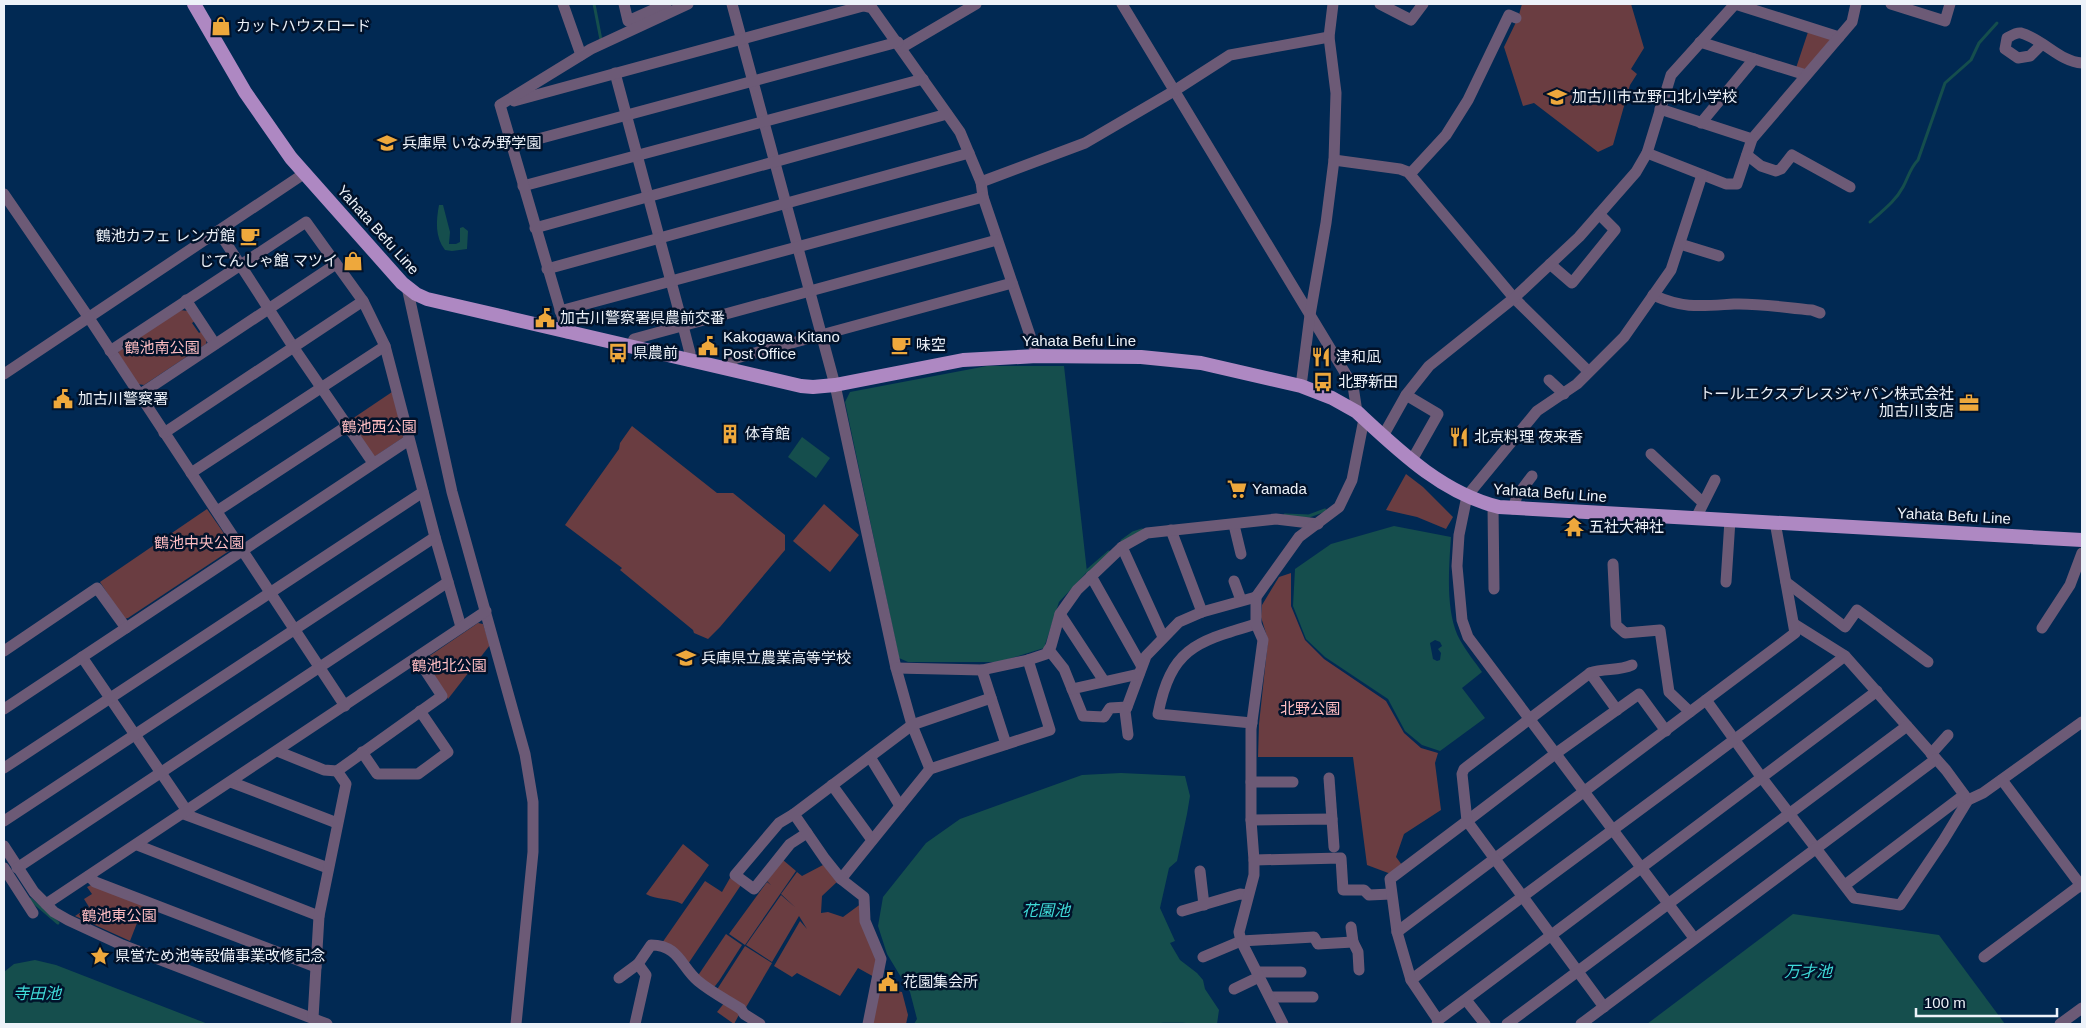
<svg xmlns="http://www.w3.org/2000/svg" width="2086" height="1028" font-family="Helvetica,'Noto Sans JP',sans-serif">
<rect width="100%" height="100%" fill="#012953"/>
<g fill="#6a3d41">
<polygon points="1522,4 1631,4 1644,48 1631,69 1637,74 1630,85 1613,145 1598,152 1534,103 1523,106 1504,47 1518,18"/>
<polygon points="1808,32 1831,39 1805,70 1796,68"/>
<polygon points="180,310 188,311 195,321 192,323 199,333 202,331 207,339 206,344 144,385 137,384 117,355 119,351"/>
<polygon points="392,392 404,437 374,457 349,421"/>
<polygon points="632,426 717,493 733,493 785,535 785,550 720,627 708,639 694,633 693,630 620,570 622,568 565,525 619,449 620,443"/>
<polygon points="1406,474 1423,487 1453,517 1446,529 1417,517 1386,510"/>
<polygon points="824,504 859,535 830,572 793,541"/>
<polygon points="207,509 232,545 232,549 128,618 124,619 100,582"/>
<polygon points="1291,573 1291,606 1305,640 1324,659 1386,701 1404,733 1421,748 1438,753 1435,763 1441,810 1404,834 1396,857 1402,865 1391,874 1367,865 1353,757 1258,757 1259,724 1268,640 1261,617 1262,605 1279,577"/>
<polygon points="478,623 483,624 490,645 448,699 425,663 425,659"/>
<path d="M683,844L709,865L682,904C671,898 656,900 646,894Z"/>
<polygon points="783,860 796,871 745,945 729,934 767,882 771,885 767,881"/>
<polygon points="823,865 839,880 822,896 821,913 828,912 843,917 862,903 877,956 876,978 858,968 840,996 797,973 792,977 774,966 800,921 807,929 799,916 772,962 746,945 781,895 796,908 781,894 797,872 802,876"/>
<polygon points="730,878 741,885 688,964 662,943 705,881 722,892"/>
<polygon points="91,885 144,905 130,941 75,916 89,907 84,899 92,894 87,887"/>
<polygon points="726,934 742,945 719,981 715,986 712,987 697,977"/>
<polygon points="745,946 772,963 745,1009 716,991"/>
<polygon points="879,988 902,992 908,1015 906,1024 871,1024"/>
<polygon points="725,1002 740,1013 734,1024 717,1012"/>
</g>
<g fill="#154e4d" fill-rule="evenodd">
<path d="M439,205H443L450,232L449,244H456L460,242V228L463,227L468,231L467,249L452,251L445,250C435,237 436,221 439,205Z"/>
<polygon points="987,366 1064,366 1087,572 1059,602 1044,648 999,662 908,662 899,658 845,402 850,392"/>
<polygon points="802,437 830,458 816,478 788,457"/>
<path d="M1394,526L1451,537C1449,567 1445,613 1460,640C1466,651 1475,662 1482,672L1462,688L1485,718L1440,751L1422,745L1405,731L1388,699L1325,657L1306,639L1293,606L1295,569L1331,544ZM1435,640L1440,642L1442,646L1438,649L1441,653L1440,660L1437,661L1433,659L1430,643Z"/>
<path d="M1121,773L1185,776L1190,796L1187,814L1177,861L1169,868L1160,908L1175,941L1170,943L1180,960L1197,973L1203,980L1205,989L1219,1010L1217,1024C1205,1024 1159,1021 1152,1024H914L917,1019L910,992L887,954L878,926L883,897L926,843L960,819L1082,775Z"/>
<polygon points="1793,914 1939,935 2005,1024 1647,1024"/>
<polygon points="35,960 56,965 208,1024 4,1024 4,972 14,964"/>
</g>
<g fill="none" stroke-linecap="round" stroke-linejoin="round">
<g stroke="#154e4d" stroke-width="3">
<polyline points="594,4 601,40"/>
<path d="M1870,222C1882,211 1895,202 1903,187C1908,178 1910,168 1918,160L1945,83L1971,60L1979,43L1997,23"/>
<polyline points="1285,515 1309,516 1325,510"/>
<polyline points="1122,541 1133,533 1142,530"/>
<polyline points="1087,571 1109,552"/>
<polyline points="30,899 58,923"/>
</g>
<g stroke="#6c5a76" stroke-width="11">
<polyline points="563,4 581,55"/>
<polyline points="624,4 628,21 666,4"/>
<polyline points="732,4 835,385 896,668 912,725 930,769"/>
<polyline points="856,4 872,8 960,132 981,182 983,197 1037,356"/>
<polyline points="1122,4 1353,386 1357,412"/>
<polyline points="1380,4 1411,20 1423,4"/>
<polyline points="1735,4 1839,37"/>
<polyline points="1891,4 1945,21 1950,4"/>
<polyline points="1700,42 1806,75"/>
<path d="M2042,44L2030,56L2018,58L2005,49L2007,38C2011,36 2016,32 2021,33C2043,39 2060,62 2082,63"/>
<polyline points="901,48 976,4"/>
<polyline points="615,73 683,326 690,353 689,361"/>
<polyline points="514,101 863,6"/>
<polyline points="1660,109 1752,139 1852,22 1856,4"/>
<polyline points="1701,123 1754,59"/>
<polyline points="512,146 898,42"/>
<polyline points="1647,153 1726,184 1737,184 1752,139"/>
<polyline points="1747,155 1761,166 1776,171 1781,169 1792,155 1850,187"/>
<polyline points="1334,160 1400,169 1408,172 1514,298 1588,371"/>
<polyline points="1410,174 1446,135 1468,100 1509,15 1516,18"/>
<polyline points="981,182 1085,143 1174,91 1230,55 1329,37"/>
<polyline points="523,186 923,79"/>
<polyline points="4,194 89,318 345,706"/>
<polyline points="535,228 947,114"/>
<polyline points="219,232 294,348 373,463"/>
<polyline points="1680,244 1719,256"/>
<polyline points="1550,264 1572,283 1615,230 1599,214"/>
<polyline points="547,269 969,153"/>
<polyline points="407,287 452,492 525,754 533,802 533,852 516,1024"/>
<path d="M1653,295C1684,309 1701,306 1734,304C1759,303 1787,308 1812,310L1820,313"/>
<polyline points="186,300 215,344"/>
<polyline points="560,311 983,197"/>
<polyline points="567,333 500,105 591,49 688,4"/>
<polyline points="631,347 634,339 997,240"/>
<polyline points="110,351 306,222 363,301 385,346 435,537 461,627"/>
<polyline points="730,370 733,359 1012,283"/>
<polyline points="4,374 305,173"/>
<polyline points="1549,380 1564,394"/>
<polyline points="1301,386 1310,315 1326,223 1334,160 1336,93 1329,37 1333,4"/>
<polyline points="139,395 336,264"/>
<polyline points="1406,395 1438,414 1412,460"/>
<polyline points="164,433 363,301"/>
<polyline points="1383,436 1406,395 1429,366 1514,298 1579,237 1636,172 1647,153 1671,75 1735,4"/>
<polyline points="1651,454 1699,499 1704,500"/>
<polyline points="191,473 385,346"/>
<polyline points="1493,506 1494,589"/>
<polyline points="1513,509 1517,496 1532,476"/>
<polyline points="217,511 347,426"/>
<polyline points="1696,518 1715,480"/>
<polyline points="1234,525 1241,554"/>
<polyline points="1171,530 1202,612"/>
<polyline points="1122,547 1163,637"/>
<polyline points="1613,564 1616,625 1625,633 1660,630 1669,692 1690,712"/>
<polyline points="1091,576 1141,665"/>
<polyline points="1234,581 1241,600"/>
<polyline points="1726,582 1730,520"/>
<polyline points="1786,582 1845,627 1857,610 1928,662"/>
<polyline points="1060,614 1104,681"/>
<polyline points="1794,624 1845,656 1946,770 1968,800"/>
<polyline points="2042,628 2070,585 2082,553"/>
<polyline points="1049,650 1064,669 1083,716 1104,717 1110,708 1127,707 1146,656 1179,622 1202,612 1256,597"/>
<polyline points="4,651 97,588 126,628"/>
<polyline points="82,657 187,811"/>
<polyline points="896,668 982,670 1028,660 1046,654 1051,646 1060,614 1077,590 1122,547 1147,533 1276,519 1318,524"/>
<polyline points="982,670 1006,744"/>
<polyline points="1590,673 1617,710"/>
<polyline points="1072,689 1139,674"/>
<polyline points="1706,700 1762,778 1854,898 1900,905 1943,841 1968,800 1983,793 2082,722"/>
<polyline points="1127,707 1125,711 1128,735"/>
<polyline points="4,709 409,440"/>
<path d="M1252,723L1158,714C1171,648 1196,642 1256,624"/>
<polyline points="277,751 324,770 337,771 442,696 417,658"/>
<polyline points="362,752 377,774 418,774 448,752 420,711"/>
<polyline points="1931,754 1948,735"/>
<polyline points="870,757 900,806"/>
<polyline points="4,768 423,492"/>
<polyline points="1329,778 1332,819"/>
<polyline points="2002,780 2082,887"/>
<polyline points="231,782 337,823"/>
<polyline points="1251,782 1293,782"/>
<polyline points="832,785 872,840"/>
<polyline points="184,814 328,868"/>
<polyline points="794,814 779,823 735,875 754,889 790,844 807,833"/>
<polyline points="1251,820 1332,819 1334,847"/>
<polyline points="4,821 435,537"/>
<polyline points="137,845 319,916"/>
<polyline points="4,846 34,892 54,912 68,920 122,945 327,1024"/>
<polyline points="1254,860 1341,858 1343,890 1364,890 1369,895 1391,894"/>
<polyline points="4,868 33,913"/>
<polyline points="17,868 448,582"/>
<polyline points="1200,871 1204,905"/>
<polyline points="89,876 95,882 316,967"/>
<polyline points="841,879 930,769 1050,730 1028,660"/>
<polyline points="1845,885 1964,795"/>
<polyline points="46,904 486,611"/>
<polyline points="1182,911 1240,894 1248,895"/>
<polyline points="1351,927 1353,942"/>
<polyline points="1397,932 1795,633 1775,522"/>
<polyline points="1694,938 1468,637 1462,620 1457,566 1459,535 1467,496 1537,411 1577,384 1624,337 1671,270 1702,175"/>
<polyline points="1203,957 1241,941 1314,937 1318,944 1353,942 1358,952 1359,970"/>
<polyline points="1984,957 2082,884"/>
<polyline points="1257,972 1301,972"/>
<path d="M619,978L638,964L651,945C679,945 681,967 698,981C711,992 727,1000 741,1009L744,1014L760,1024"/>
<path d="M1411,980C1555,871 1702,766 1845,656"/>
<polyline points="1234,989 1259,977"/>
<polyline points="1270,997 1313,997"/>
<polyline points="1466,1000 1485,1024"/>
<polyline points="1604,1007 1467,821 1555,754 1639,694 1666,731"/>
<polyline points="313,1018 319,916 346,784 337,771"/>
<polyline points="1438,1020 1877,691"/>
<polyline points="635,1024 646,975 638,964"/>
<polyline points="868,1024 881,959 865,921 864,897 841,879 825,859 794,814 912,725 991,698"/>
<polyline points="1283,1024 1241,941 1239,932 1254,875 1254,860 1251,820 1251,729 1263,640 1256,624 1256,597 1299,537 1339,507 1352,480 1364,419"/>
<path d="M1437,1024L1438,1020L1411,980L1397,932L1390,879L1467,821L1462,774L1464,769L1590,673C1604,668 1619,671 1632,665"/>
<polyline points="1507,1024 1907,726"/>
<polyline points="1581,1024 1936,759"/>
<polyline points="2060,1024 2082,1008"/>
</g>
<path stroke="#ae88c2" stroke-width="14" d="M194,4L245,92L291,158L402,283L416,294L427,299L801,386L813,387L835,385L963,360L1037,356L1141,357L1201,363L1301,386L1332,398L1357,412C1399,451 1442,493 1499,507L2082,540"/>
</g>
<defs>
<symbol id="shop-bare" viewBox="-9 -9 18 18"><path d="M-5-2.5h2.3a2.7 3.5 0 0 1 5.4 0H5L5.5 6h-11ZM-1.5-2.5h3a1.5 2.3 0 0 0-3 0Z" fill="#eea83c" stroke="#01122a" stroke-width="2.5" paint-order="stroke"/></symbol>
<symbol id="school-bare" viewBox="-9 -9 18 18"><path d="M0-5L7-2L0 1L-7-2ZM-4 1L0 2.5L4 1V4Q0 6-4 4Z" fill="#eea83c" stroke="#01122a" stroke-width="2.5" paint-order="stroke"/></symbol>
<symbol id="cafe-bare" viewBox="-9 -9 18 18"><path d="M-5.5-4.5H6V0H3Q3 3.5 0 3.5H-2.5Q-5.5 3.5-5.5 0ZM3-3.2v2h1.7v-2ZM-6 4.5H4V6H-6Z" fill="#eea83c" stroke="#01122a" stroke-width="2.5" paint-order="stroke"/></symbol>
<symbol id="civic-bare" viewBox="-9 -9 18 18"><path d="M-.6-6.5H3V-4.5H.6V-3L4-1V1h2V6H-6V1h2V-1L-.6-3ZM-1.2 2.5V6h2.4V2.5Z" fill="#eea83c" stroke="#01122a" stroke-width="2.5" paint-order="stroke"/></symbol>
<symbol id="bus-bare" viewBox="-9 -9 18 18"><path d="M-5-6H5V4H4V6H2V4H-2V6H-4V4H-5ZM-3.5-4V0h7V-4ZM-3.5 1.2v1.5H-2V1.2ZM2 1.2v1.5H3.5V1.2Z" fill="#eea83c" stroke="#01122a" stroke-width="2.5" paint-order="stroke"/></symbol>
<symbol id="restaurant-bare" viewBox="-9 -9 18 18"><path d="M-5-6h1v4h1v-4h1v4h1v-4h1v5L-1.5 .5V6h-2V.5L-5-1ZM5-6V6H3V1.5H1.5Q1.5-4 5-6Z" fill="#eea83c" stroke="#01122a" stroke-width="2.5" paint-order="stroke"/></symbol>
<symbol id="office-bare" viewBox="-9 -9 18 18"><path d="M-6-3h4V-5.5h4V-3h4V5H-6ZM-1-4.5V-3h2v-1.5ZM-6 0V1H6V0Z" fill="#eea83c" stroke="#01122a" stroke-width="2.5" paint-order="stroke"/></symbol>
<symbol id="building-bare" viewBox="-9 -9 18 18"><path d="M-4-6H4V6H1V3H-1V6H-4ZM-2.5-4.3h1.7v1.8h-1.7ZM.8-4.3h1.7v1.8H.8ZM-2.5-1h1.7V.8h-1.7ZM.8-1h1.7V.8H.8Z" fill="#eea83c" stroke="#01122a" stroke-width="2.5" paint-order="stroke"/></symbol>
<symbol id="supermarket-bare" viewBox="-9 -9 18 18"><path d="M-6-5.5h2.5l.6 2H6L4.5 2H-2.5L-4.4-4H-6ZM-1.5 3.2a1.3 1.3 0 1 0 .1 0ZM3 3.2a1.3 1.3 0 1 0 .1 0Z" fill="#eea83c" stroke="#01122a" stroke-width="2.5" paint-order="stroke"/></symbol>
<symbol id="temple-bare" viewBox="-9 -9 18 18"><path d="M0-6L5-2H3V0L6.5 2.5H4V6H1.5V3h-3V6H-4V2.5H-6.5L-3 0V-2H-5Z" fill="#eea83c" stroke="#01122a" stroke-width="2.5" paint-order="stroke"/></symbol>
<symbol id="sight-bare" viewBox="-9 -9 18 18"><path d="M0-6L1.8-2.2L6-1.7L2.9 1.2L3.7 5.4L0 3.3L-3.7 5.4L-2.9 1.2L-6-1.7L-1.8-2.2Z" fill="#eea83c" stroke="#01122a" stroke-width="2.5" paint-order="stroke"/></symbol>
</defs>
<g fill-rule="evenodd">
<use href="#shop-bare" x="207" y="12" width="28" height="28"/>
<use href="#school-bare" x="1543" y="83" width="28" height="28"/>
<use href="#school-bare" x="373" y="129" width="28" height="28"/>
<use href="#cafe-bare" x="236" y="222" width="28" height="28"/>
<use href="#shop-bare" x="339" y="247" width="28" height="28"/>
<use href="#civic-bare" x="531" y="304" width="28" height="28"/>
<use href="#cafe-bare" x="887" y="331" width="28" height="28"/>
<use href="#civic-bare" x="694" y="332" width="28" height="28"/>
<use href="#bus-bare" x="604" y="339" width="28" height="28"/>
<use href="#restaurant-bare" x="1307" y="343" width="28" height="28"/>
<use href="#bus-bare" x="1309" y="368" width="28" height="28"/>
<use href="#civic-bare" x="49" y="385" width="28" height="28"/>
<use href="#office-bare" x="1955" y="389" width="28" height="28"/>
<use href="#building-bare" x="716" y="420" width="28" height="28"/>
<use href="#restaurant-bare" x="1445" y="423" width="28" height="28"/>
<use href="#supermarket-bare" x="1223" y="475" width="28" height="28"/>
<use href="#temple-bare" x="1560" y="513" width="28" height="28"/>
<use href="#school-bare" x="672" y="644" width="28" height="28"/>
<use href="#sight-bare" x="86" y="942" width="28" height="28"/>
<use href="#civic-bare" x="874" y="968" width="28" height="28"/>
</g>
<g text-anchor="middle" stroke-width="5" stroke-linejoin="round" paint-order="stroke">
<g font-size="15" fill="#edf2f9" stroke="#01122a" text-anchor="start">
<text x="236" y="31">カットハウスロード</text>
<text x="1572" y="102">加古川市立野口北小学校</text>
<text x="402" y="148">兵庫県 いなみ野学園</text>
<text x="235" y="241" text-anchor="end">鶴池カフェ レンガ館</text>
<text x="338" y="266" text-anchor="end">じてんしゃ館 マツイ</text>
<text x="560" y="323">加古川警察署県農前交番</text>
<text x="723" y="342">Kakogawa Kitano<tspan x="723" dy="17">Post Office</tspan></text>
<text x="916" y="350">味空</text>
<text x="633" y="358">県農前</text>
<text x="1336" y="362">津和凪</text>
<text x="1338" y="387">北野新田</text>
<text x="1954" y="399" text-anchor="end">トールエクスプレスジャパン株式会社<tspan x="1954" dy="17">加古川支店</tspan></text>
<text x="78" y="404">加古川警察署</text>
<text x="745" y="439">体育館</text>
<text x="1474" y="442">北京料理 夜来香</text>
<text x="1252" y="494">Yamada</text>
<text x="1589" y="532">五社大神社</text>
<text x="701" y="663">兵庫県立農業高等学校</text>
<text x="115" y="961">県営ため池等設備事業改修記念</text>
<text x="903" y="987">花園集会所</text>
</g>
<g font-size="15" fill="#edf2f9" stroke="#01122a">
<text transform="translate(378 230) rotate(48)" y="5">Yahata Befu Line</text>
<text x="1079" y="346">Yahata Befu Line</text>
<text transform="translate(1550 493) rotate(4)" y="5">Yahata Befu Line</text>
<text transform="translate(1954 516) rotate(3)" y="5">Yahata Befu Line</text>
</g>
<g font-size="15" fill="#febdc2" stroke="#01122a">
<text x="162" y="353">鶴池南公園</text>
<text x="379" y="432">鶴池西公園</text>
<text x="199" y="548">鶴池中央公園</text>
<text x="449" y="671">鶴池北公園</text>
<text x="1310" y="714">北野公園</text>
<text x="119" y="921">鶴池東公園</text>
</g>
<g font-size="16" font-style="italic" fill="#3fdbd9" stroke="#01122a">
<text x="1046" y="916">花園池</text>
<text x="1808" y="977">万才池</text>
<text x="37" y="999">寺田池</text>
</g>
</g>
<rect width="2086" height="1028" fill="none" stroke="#edf2f9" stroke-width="10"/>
<path d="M1916 1008v8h141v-8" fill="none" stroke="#edf2f9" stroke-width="2.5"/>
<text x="1924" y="1008" font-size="15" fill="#edf2f9" stroke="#01122a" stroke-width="4" paint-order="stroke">100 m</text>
</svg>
